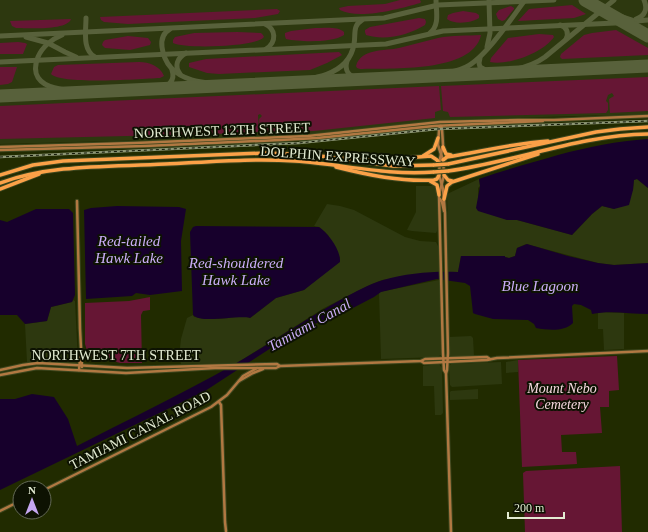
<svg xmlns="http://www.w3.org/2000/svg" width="648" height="532" font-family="Georgia,serif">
<rect width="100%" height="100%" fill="#212b00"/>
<g fill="#2d380f">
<polygon points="0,0 648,0 648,114 440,120 317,133 153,140 0,144"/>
<polygon points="479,179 480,186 478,188 478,201 477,205 507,220 517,220 572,235 592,214 602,206 614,209 633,190 634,180 637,179 648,188 648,263 614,265 598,263 526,244 517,248 515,256 509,258 505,257 505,256 461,256 458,272 448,272 447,241 448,230 447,194"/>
<polygon points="416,186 436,186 437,190 437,231 436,233 412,231 407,230 416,212"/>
<polygon points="327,204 340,206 354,210 405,237 420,241 436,242 438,246 439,272 382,280 370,285 324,308 237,363 181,364 179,357 181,339 187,318 193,315 194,317 219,319 243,316 250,318 276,298 304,290 340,258 328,235 319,227 314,226"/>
<polygon points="439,280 441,355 437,357 381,359 379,292"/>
<polygon points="73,300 75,301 78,362 75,363 51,361 27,362 25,324 47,321 51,307 72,302"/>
<polygon points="598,312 624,313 624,349 604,350 603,329 598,329"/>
<polygon points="471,336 473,338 474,356 453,357 450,356 449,337"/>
<polygon points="518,360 518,372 506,373 506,362"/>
<polygon points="501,362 502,384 452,387 450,385 449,366 451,364"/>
<polygon points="439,364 442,368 443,413 441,415 435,415 434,386 423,386 423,366"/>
<polygon points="478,389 478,399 450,400 450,392 451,391"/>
</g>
<g fill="#661634">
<path d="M400,0H420L421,2L420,3C400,9 358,20 340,10L339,8L348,6L385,4Z"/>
<polygon points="572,5 586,14 574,18 518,21 529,9"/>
<polygon points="511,6 514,8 514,9 505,20 502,21 498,19 496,14 499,10"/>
<polygon points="277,9 280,11 278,14 255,18 128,24 104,22 101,20 100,17"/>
<path d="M463,11L476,13L479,15V18C471,23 455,25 447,19L448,15L453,13Z"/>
<path d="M419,18L425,19L426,22L425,25C409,35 385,41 366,35L365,32V30L370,27Z"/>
<path d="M71,19C67,31 27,28 16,28L12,26L10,21Z"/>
<path d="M315,28C324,28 338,26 344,32V35C332,43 300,42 286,39L285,36V33L291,31Z"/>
<polygon points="616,30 648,48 648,55 562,59 560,57 561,54 584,35 592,33"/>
<path d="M237,32L261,33L263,35L264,37C257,47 184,49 173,43V40L175,37L194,33Z"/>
<path d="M539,34L553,35L554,37C544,52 509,66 490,62L491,58L508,38Z"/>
<path d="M481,35C473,73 390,68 360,69L357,68L356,66C361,48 385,51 399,48C412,45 425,41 438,38C452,35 467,36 481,35Z"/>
<polygon points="128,36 148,38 151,42 150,45 130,50 105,48 102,45 103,42 105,40"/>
<polygon points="18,42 25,43 27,44 23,54 0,54 0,43"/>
<polygon points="339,52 342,55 327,63 310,70 219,74 207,73 189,67 189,63 206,59"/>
<path d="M139,62C149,62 160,66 164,76L160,78C141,79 62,85 51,74L54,67L58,65Z"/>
<polygon points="0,67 17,67 12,82 8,84 0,85"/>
<polygon points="648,77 648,111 610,113 609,99 614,96 612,93 608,95 606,101 608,103 608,110 606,113 450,117 448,112 443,111 441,86"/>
<polygon points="439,86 441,110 435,112 435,118 314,131 260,133 259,119 262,116 260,114 258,115 259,132 255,132 255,133 0,139 0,106"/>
<polygon points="150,297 150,310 143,311 141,315 142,363 120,363 107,359 94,358 88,354 85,344 85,303 129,301"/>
<polygon points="617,356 619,390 609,391 609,407 600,407 602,433 561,435 562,452 576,452 577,464 522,467 518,360"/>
<polygon points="620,466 622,532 525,532 523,473 526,471"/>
</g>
<g fill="#17002c">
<path d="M648,139V188L637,179L634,180L633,190L629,205L614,209L602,206L592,214L572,235L517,220H507L478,211L476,208L480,186L479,179C504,170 531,163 558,155C588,147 617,141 648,139Z"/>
<polygon points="117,206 179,207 186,209 181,241 182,291 150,295 136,293 132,296 86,299 84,210 91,208"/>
<polygon points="36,209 69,209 73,213 75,295 72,302 51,307 47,321 25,324 17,315 0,315 0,220 7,222"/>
<path d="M196,226L319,227C328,233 341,250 340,262L304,290L276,298L250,318C237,315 201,324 193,315L190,232L193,227Z"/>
<path d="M527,244L568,256L598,263L614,265L648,263V314C629,314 611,310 592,314L591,310L581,305L574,304L572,306L573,323C564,332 548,330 536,328L534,324L528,320L493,319L475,314L473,313L470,286L465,283L437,279L381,292L374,297L351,309L312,325L271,348L205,391L0,490V399H15L32,394L54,397L68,419L77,446C129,419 182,394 233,365C270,344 305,319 342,299C355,292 369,284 383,280C407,273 434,271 458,272L461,256H505V257L509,258L515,256L517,248Z"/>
</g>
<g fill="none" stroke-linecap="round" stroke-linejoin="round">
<g stroke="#58613b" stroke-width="5">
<polyline points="602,10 632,20"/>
<path d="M86,18C86,31 82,50 95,57"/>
<path d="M636,19C645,16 648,9 644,0"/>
<path d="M265,24C276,29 277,42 266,49"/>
<path d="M560,25C567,27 569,33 566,39"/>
<path d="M170,29C163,33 161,39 162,47C167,88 218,84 248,84"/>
<path d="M430,33C440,25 436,11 436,0"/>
<path d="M62,35C52,39 42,47 38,57C22,97 87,91 109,91"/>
<polyline points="0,36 384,18 438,5 554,0"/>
<polyline points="26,37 48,43 65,52 76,57"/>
<polyline points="487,47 490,33 489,1"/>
<polyline points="480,58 479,63 480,67 489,72"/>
<path d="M347,61C344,71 349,77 360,79"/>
<polyline points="0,62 386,44 443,31 615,23 648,20"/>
<path d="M180,74C174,66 177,58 186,53"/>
<path d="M467,74C493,72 523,73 545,57L614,0"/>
<path d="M405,77C425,75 447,76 466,67C485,58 512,18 525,0"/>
<path d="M271,83C299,80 348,81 354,44C356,35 352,26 362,20"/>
<path d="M157,89C167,87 176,82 172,70"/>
</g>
<g stroke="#58613b" stroke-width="13">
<polyline points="585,0 648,36"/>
<polyline points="0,96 648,66"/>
</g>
<defs>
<g id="secondary">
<polyline points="440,126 439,131 438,145 443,160 444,175 439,195 443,353 444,370 446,373"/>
<polyline points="441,126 442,129 443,145 440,159 439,175 443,189 445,213 448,353 447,370 446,373 451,532"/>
<polyline points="0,147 135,143 308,136 440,122 518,120 554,120 648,116"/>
<polyline points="0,150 145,146 280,140 317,138 434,126 543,121"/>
<polyline points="440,199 442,202 444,211"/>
<polyline points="77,201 80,329 82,367"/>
<polyline points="421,361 424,363 487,360 497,358 648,351"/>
<polyline points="0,370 23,365 38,363 127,368 277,364 280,366 421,361 425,359 487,357 490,359"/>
<polyline points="79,370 81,349"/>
<polyline points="0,375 37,368 126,373 215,368 276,368 280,366"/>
<polyline points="239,381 253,373 263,369"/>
<polyline points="219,402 221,405 225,522 226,531"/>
<polyline points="44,490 211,407 227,395 243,376 257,368"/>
<polyline points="0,511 20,501"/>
</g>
<g id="highway">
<polyline points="443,147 446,154 451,155"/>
<polyline points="423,156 434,149 438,138"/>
<polyline points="344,158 349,157 393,159 431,156 437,160 440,165"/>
<path d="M443,160L447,157C480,152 514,143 548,141"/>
<polyline points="448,164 596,132 620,129 648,127"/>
<path d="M336,167C368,175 401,182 434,180L437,179L439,175"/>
<path d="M448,171C515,162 580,135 648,134"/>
<polyline points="0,175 33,165 63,161 265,153 313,155 393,166 434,165"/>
<polyline points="444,175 448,180 452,181"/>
<polyline points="430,181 437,185 439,195"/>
<path d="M0,183C52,164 110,167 165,164C208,162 252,158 295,161C342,164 387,176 434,172"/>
<polyline points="0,189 39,174"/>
<polyline points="444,199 447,186 452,182 538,154"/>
</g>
</defs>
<use href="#secondary" stroke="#3c461d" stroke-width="4.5"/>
<use href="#highway" stroke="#3c461d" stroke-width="5.5"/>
<use href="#secondary" stroke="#b17842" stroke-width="2.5"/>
<use href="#highway" stroke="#fba148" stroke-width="3.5"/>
<defs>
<polyline id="rail" points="0,157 299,143 438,129 648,121"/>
</defs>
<use href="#rail" stroke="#8e9776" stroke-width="2.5"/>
<use href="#rail" stroke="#0d1202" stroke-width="1" stroke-dasharray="3" stroke-linecap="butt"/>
<defs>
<g id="highway-bridge">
<polyline points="434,165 448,164"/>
<polyline points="434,172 448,171"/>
</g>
</defs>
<use href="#highway-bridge" stroke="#3c461d" stroke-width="5.5" stroke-linecap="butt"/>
<use href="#highway-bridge" stroke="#fba148" stroke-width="3.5"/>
</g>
<g text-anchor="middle" stroke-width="4" stroke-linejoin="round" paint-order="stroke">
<g font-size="14" fill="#e3ebd2" stroke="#0d1202">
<text transform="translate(222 130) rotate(-2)" y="5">NORTHWEST 12TH STREET</text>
<text transform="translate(338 156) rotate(4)" y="5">DOLPHIN EXPRESSWAY</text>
<text x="116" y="360">NORTHWEST 7TH STREET</text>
<text transform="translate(140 430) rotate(-27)" y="5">TAMIAMI CANAL ROAD</text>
</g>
<g font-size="14" font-style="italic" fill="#f7d9e0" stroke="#0d1202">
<text x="562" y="393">Mount Nebo<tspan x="562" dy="16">Cemetery</tspan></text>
</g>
<g font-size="15" font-style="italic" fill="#cbaef8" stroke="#0d1202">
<text x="129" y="246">Red-tailed<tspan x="129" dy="17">Hawk Lake</tspan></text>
<text x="236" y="268">Red-shouldered<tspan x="236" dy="17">Hawk Lake</tspan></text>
<text x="540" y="291">Blue Lagoon</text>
<text transform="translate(309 325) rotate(-29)" y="5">Tamiami Canal</text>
</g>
</g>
<g transform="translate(32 500)"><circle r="19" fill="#0d1202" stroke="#636955"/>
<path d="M0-3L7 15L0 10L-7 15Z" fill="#c5a7f1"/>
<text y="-6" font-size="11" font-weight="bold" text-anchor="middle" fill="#e3ebd2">N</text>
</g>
<path d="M508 512v6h56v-6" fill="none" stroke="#e3ebd2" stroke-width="2"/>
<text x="514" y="512" font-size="12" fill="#e3ebd2" stroke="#0d1202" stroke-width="3" paint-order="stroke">200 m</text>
</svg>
